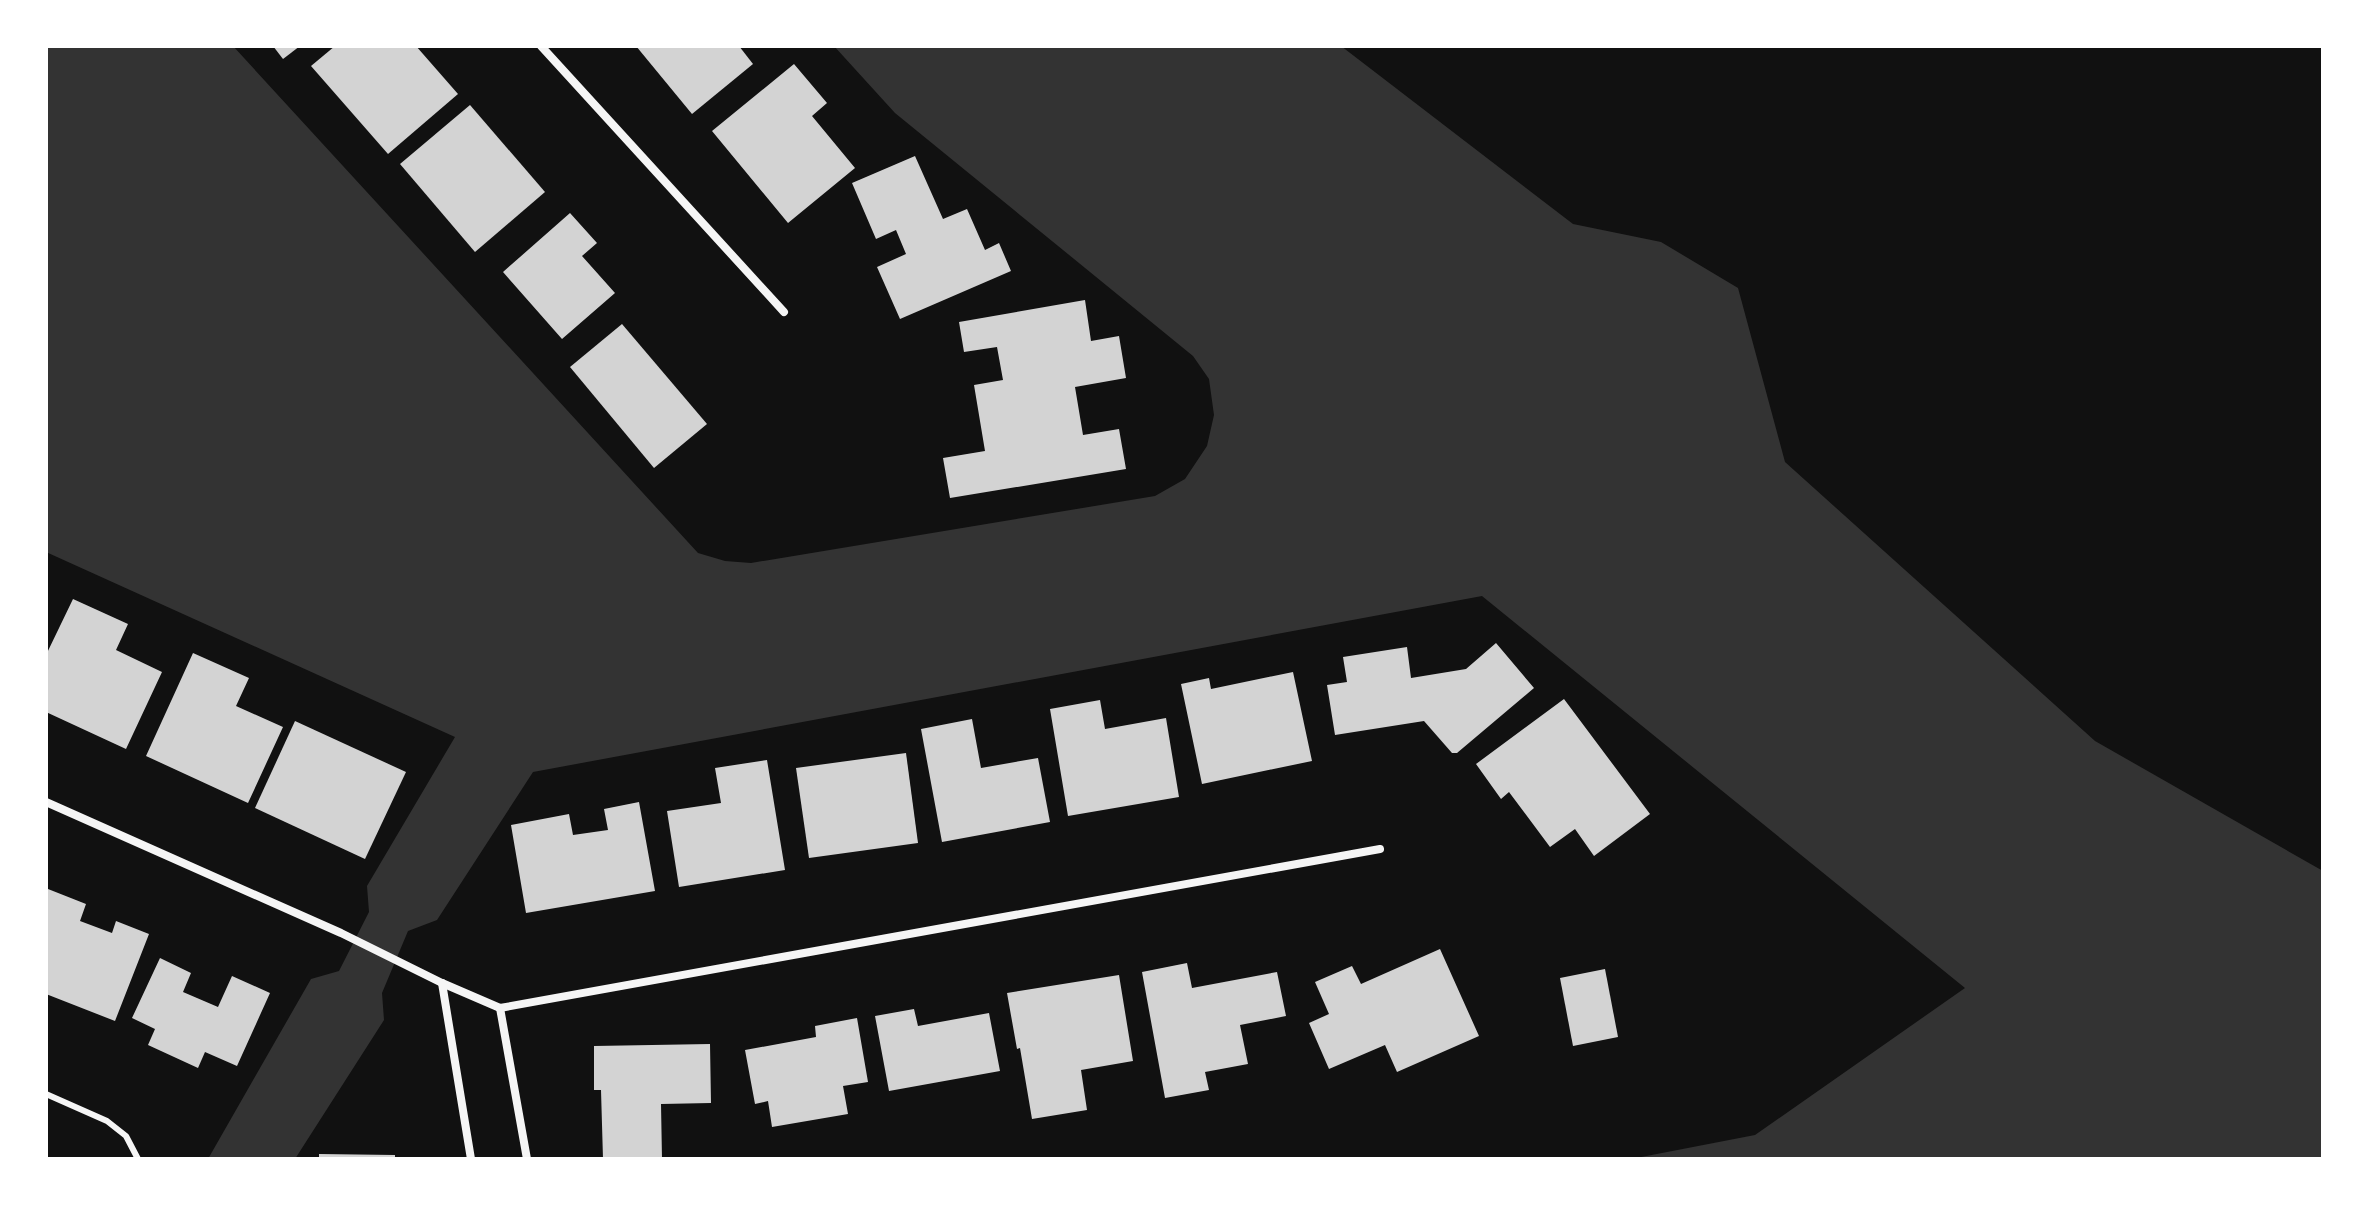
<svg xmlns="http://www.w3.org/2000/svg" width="2369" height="1205" font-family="'Work Sans',sans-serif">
<rect width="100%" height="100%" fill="#111"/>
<polygon fill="#333" points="46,46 233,46 698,553 725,561 751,563 1155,496 1185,479 1207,446 1214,415 1209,379 1193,356 895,113 834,46 1341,46 1573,224 1661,242 1738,288 1785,462 2095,741 2323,871 2323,1159 1631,1159 1755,1135 1965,988 1482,596 533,772 437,920 408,931 382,993 384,1020 295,1159 208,1159 311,979 339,971 369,912 367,886 455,737 46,552"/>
<g fill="#d3d3d3">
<polygon points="273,46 300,46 283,59"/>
<polygon points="335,46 416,46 458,94 388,154 311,66"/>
<polygon points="636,46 739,46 753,64 692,114"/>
<polygon points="794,64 827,103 812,116 855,168 788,223 712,131"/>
<polygon points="470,105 545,192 475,252 400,164"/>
<polygon points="915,156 943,219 967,209 985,250 999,243 1011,271 900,319 877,267 906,254 896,230 876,239 852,183"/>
<polygon points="570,213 597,243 582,256 615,293 562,339 503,272"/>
<polygon points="1085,300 1091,341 1119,336 1126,378 1075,387 1083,435 1119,429 1126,469 950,498 943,458 985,451 974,385 1003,380 997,347 964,352 959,322"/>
<polygon points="622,324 707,424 654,468 570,367"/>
<polygon points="73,599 128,624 116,650 162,672 126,749 46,712 46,655"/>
<polygon points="1496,643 1534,688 1457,753 1452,753 1424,721 1335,735 1327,685 1347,682 1343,657 1407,647 1411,678 1466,669"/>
<polygon points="193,653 249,678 236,706 283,727 248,803 146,756"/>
<polygon points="1293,672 1312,761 1202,784 1181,684 1209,678 1211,689"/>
<polygon points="1564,699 1650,814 1594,856 1575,829 1550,847 1509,792 1501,799 1476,764"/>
<polygon points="1100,700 1105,729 1166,718 1179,797 1068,816 1050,709"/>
<polygon points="972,719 981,768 1038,758 1050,822 942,842 921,729"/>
<polygon points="295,721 406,772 365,859 255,808"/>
<polygon points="906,753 918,843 809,858 796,768"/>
<polygon points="767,760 785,870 679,887 667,811 721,803 715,768"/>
<polygon points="639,802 655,891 526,913 511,825 569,814 573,835 608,830 604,809"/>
<polygon points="48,889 86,904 80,921 112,933 116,921 149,934 115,1021 46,994 46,895"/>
<polygon points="1440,949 1479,1036 1397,1072 1385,1045 1329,1069 1309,1023 1329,1014 1315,982 1352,966 1361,984"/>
<polygon points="160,958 191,973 183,992 218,1007 232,976 270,993 237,1066 205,1052 198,1068 148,1045 155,1029 132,1018"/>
<polygon points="1187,963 1192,988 1277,972 1286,1016 1240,1025 1248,1064 1205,1072 1209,1090 1165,1098 1142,972"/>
<polygon points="1605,969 1618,1037 1573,1046 1560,978"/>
<polygon points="1119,975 1133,1061 1081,1070 1087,1110 1032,1119 1020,1048 1017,1049 1007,993"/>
<polygon points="914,1009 918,1026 989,1013 1000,1071 889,1091 875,1016"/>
<polygon points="857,1018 868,1082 843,1086 848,1114 772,1127 768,1101 755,1104 745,1050 816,1037 815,1026"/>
<polygon points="710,1044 711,1103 661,1104 662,1159 603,1159 601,1090 594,1090 594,1046"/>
<polygon points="319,1154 395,1155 395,1159 319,1159"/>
</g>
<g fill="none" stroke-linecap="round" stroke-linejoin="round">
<polyline stroke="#f5f5f5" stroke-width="6" points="46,1094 107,1121 126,1136 138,1159"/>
<g stroke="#f5f5f5" stroke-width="8">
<polyline points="541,46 784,312"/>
<polyline points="46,802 341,933 442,983 500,1008"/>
<polyline points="442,983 471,1159"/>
<polyline points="500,1008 1380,849"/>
<polyline points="500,1008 527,1159"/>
</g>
</g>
<rect width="2369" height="1205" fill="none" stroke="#ffffff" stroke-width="96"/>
</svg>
